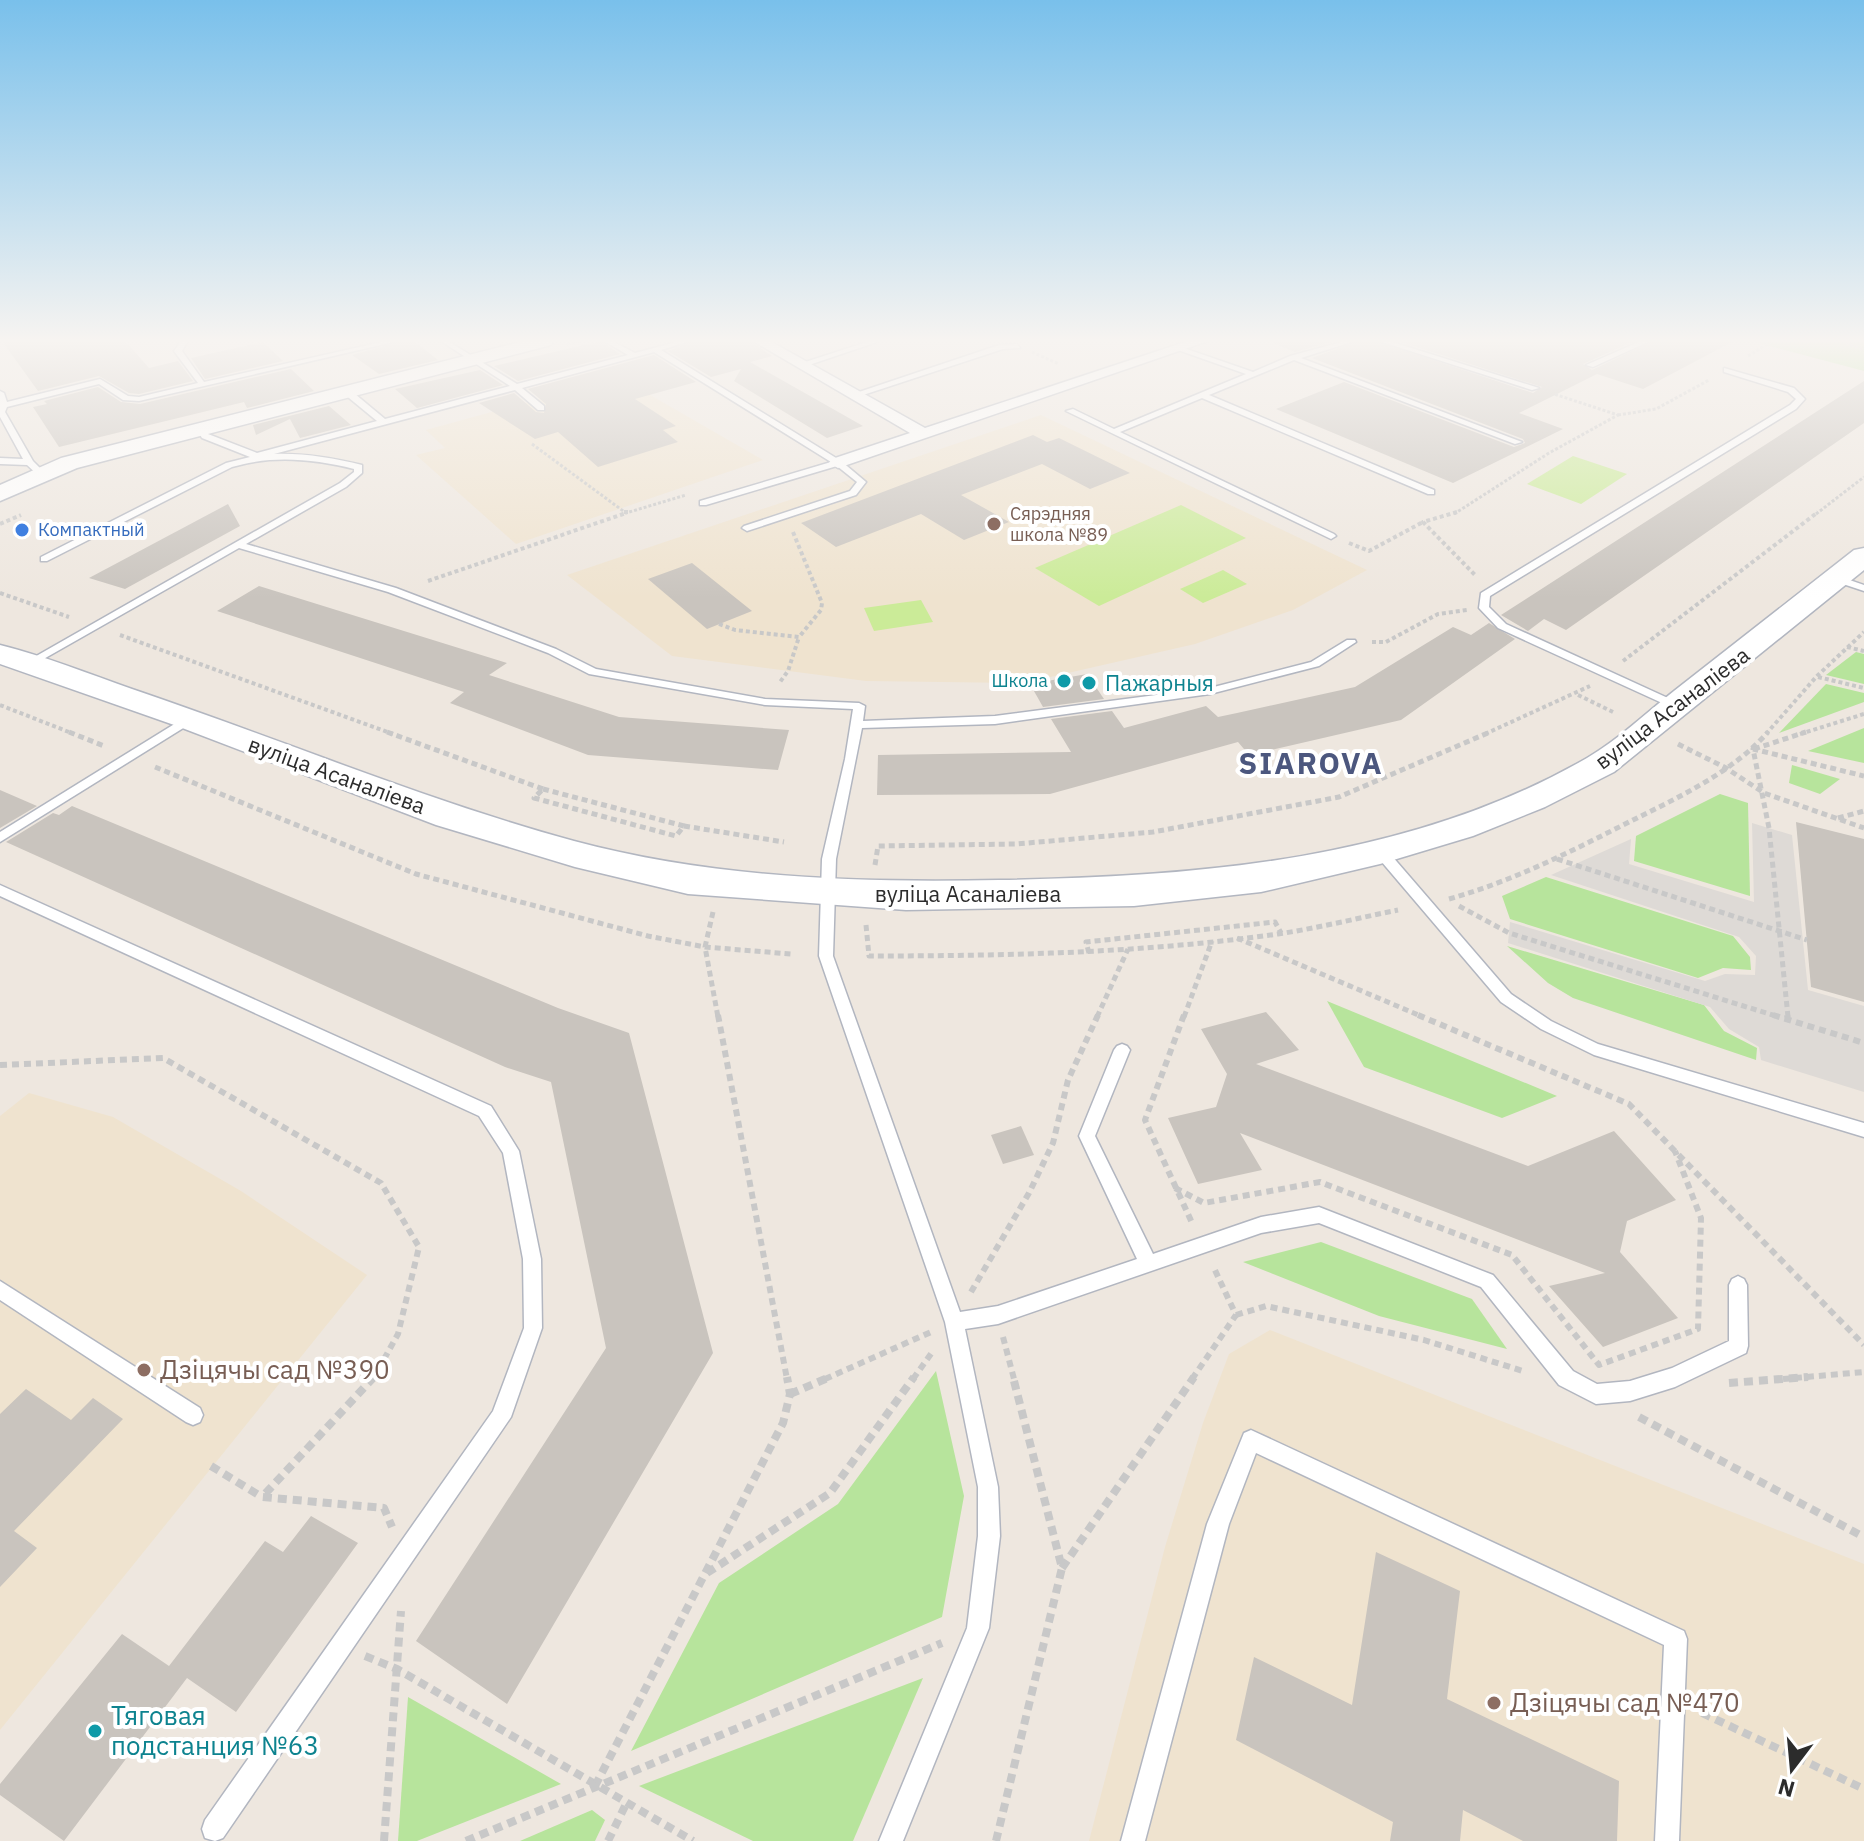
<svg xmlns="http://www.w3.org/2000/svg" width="1864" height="1841" font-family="'IBM Plex Sans',sans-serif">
<rect width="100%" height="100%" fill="#eee7df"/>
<g fill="#efe3cf">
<polygon points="619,377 763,460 516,544 416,455 445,448 426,430"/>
<polygon points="1041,415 1367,570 1293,610 1195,644 1024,683 866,681 672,656 567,575"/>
<polygon points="29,1093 113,1117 241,1191 367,1275 0,1730 0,1116"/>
<polygon points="1270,1330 1864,1564 1864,1841 1089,1841 1165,1547 1203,1423 1229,1354"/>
</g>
<g fill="#b7e49c">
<polygon points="1751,341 1864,341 1864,371"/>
<polygon points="1856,652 1864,654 1864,684 1826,675"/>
<polygon points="1826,684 1864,693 1864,702 1779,733"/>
<polygon points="1864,728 1864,763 1808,751"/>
<polygon points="1792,765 1840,779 1820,794 1789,783"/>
<polygon points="1720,794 1748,803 1750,896 1634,861 1636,836"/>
<polygon points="1546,877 1733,936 1750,957 1751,970 1723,968 1698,978 1510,919 1502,896"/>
<polygon points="1507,946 1704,1005 1724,1031 1757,1048 1756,1060 1573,998 1548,983"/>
<polygon points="1327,1001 1557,1096 1502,1118 1364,1067"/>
<polygon points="1321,1242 1472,1299 1507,1349 1379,1316 1243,1262"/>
<polygon points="936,1371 964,1496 942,1617 631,1751 719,1583 838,1504"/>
<polygon points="923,1678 853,1841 753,1841 639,1786"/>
<polygon points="408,1697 561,1784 417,1841 398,1841"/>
<polygon points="592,1810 605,1820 595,1841 520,1841"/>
</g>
<g fill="#cbeb98">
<polygon points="1573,456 1627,474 1581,504 1527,484"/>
<polygon points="1181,505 1246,538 1099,606 1035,568"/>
<polygon points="1223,570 1247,584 1203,603 1180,589"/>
<polygon points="921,600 933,622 874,631 864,608"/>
</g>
<polygon fill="#dedad6" points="1752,823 1792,835 1808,990 1864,1006 1864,1092 1761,1060 1759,1047 1729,1029 1710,1007 1508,943 1510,922 1705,981 1725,974 1755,975 1756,956 1739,937 1551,875 1631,839 1629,864 1754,902"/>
<g fill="#c9c4be">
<polygon points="2,341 125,341 149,368 178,361 193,381 139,394 129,393 99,376 38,391"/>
<polygon points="401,341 414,341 438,360 379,374 352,355"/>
<polygon points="601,341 620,354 518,381 494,366"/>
<polygon points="693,341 750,341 772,356 750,362 863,426 827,438 734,381 741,369 711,377 668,351"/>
<polygon points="1276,341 1335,341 1295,352 1275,344"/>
<polygon points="1358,341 1376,341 1533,393 1542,387 1398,341 1634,341 1583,364 1592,370 1653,341 1734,341 1643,389 1597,374 1519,413 1563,429 1453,483 1276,409 1344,382 1514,447 1525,443 1523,439 1312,358"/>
<polygon points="263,342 283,361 205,379 191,358"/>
<polygon points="654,355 696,382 635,399 676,426 663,430 678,442 598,467 558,432 535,439 479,403 514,393 536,412 544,413 546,404 528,389"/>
<polygon points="291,369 314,391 247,408 244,402 59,447 33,407 47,404 44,401 98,387 121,402 140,404"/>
<polygon points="480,370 503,385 417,408 395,389"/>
<polygon points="1864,381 1864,423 1566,630 1544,619 1528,631 1501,615"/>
<polygon points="329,406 351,425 300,438 290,419 256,435 253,425"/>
<polygon points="1033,435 1047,442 1059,438 1130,473 1090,489 1042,464 961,495 1009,522 964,540 921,514 836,547 801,523"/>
<polygon points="228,504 240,526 125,589 89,578"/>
<polygon points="692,563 752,611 707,629 648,579"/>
<polygon points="259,586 507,663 489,675 619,717 789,730 778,770 588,755 450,703 464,692 217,611"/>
<polygon points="1489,623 1515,639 1401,720 1249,755 1238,742 1050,794 877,795 878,755 1071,752 1051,719 1112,711 1124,728 1206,706 1218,717 1237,713 1355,687 1453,627 1471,635"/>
<polygon points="1087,674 1104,699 1043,707 1030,684"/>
<polygon points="0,790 37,806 0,828"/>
<polygon points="72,806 558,1008 629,1033 713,1353 507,1704 416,1641 606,1348 551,1082 505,1067 6,842 53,813 59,815"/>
<polygon points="1796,822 1864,839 1864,1002 1811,987"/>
<polygon points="1266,1012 1299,1050 1256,1064 1528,1166 1614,1131 1676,1200 1627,1221 1620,1252 1678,1318 1603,1347 1549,1286 1605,1273 1240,1133 1262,1170 1198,1184 1168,1118 1216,1107 1227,1074 1201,1029"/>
<polygon points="1021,1126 1034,1155 1003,1164 991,1135"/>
<polygon points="26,1389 71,1420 93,1398 123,1419 14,1531 37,1548 0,1587 0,1414"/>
<polygon points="311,1516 358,1543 236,1712 187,1678 64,1841 0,1795 0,1784 122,1634 169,1666 265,1541 283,1552"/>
<polygon points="1376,1552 1460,1591 1447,1699 1619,1781 1617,1841 1523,1841 1463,1810 1460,1841 1390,1841 1393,1822 1236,1740 1254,1657 1352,1705"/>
</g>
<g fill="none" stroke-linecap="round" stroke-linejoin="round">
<defs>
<g id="service">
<polygon points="181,341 188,341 182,351 204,382 386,341 398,341 139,401 123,400 99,384 7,407 5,412 33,461 47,475 40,477 27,465 0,464 0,458 23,459 0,417 0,391 4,393 7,402 100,379 128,396 139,397 198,383 174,351"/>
<path d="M441,341H448L517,384L628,355L604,341H612L635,353L680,341H690L661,350L841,461L866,482L856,495L747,531L742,528L744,526L850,491L857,482L837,466L706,505H700V501L831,462L654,352L522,388L544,406V410H538L515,390L274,454C304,453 333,458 362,465V473L346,487L246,544L396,588L556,649L596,669L765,699L859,703L865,706L863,721L995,716L1210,688L1311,662L1347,640H1355L1356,642L1319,666L1210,694L995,724L862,728L836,859L833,956L960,1312L998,1306L1137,1259L1079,1136L1114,1050L1117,1046L1122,1044L1127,1046L1130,1050L1095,1136L1153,1254L1261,1217L1319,1207L1493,1275L1573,1371L1597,1384L1630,1381L1672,1368L1729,1341V1285L1732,1279L1738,1276L1744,1279L1747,1285L1748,1346L1746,1353L1675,1387L1630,1401L1596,1404L1559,1385L1481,1287L1319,1223L1261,1233L998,1324L965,1329L998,1487L1000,1536L989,1628L903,1841H879L967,1628L978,1536V1487L945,1322L819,956L822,859L845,759L853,709L765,705L589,674L548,653L388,592L239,548L33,665H25L24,663L340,483L354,472V469C313,459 273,455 232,467L47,561H41V557L226,463L250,457L202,438L196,428L197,426H203L208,434L257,453L377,421L343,393V389H349L385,419L510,386Z"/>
<polygon points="870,341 880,341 803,367 796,365"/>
<polygon points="1345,341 1355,341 1301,358 1522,442 1515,444 1294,360 1209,395 1434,490 1434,494 1428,494 1202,398 1120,432 1334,534 1336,536 1331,539 1066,411 1073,409 1114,429 1246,374 1178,350 1178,346 1253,372 1290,356"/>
<polygon points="1379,341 1389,341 1539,388 1532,390"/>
<polygon points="1641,341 1650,341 1593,367 1586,365"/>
<polygon points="1017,344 1020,348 1003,349 857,397 850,395 999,345"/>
<polygon points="1724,368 1794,388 1805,399 1796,409 1490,596 1489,607 1506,624 1681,704 1681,708 1673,708 1498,628 1479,608 1481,593 1790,405 1796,399 1788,392 1724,372"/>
<polygon points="1838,576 1864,585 1864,591 1834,581 1834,577"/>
<polygon points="189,715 193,716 193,722 0,842 0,832"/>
<polygon points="1380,846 1385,848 1511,994 1551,1021 1598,1044 1864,1123 1864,1137 1594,1055 1541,1029 1501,1002 1375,854 1373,851 1375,848"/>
<polygon points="0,885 491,1106 519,1151 541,1259 542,1328 511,1417 223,1838 215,1841 205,1838 202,1829 205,1820 493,1411 524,1328 523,1259 503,1153 479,1116 0,896"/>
<polygon points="0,1281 200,1408 203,1415 200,1422 193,1425 186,1422 0,1300"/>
<polygon points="1251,1430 1684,1631 1687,1639 1679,1841 1655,1841 1664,1645 1256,1453 1229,1524 1145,1841 1121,1841 1207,1524 1244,1433"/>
</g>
<polygon id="minor" points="753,341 770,341 925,428 1188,341 1208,341 838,468 829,463 832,459 910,433"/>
<polygon id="tertiary" points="524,341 553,341 551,345 77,468 0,501 0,485 61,458"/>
<path id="secondary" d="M1864,548V570L1614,772L1545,807L1473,836L1380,864L1261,892L1134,906L906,910L688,894L575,867L436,825L177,726L0,664V645C45,656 89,674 132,689C280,739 424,800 574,841C712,878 857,883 999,880C1198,877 1410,860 1587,758C1618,740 1646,713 1674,691C1734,644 1794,597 1854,550Z"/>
</defs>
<use href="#service" stroke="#b2b6c0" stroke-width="3"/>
<use href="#minor" stroke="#b2b6c0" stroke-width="3"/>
<use href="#tertiary" stroke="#b2b6c0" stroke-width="3"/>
<use href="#secondary" stroke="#b2b6c0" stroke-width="3"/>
<g stroke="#c8c8c8" stroke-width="3" stroke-dasharray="3 2" stroke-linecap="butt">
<polyline points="1841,341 1864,350"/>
<polyline points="567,344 581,341"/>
<polyline points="1032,352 1059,364"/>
<polyline points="1748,356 1772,341"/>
<polyline points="1618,415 1656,409 1709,380"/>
<polyline points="532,444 626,513 686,495"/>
<polyline points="1454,514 1549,453 1618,415 1554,394"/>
<polyline points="1816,514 1864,477"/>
</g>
<g stroke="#c8c8c8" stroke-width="4" stroke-dasharray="4 3" stroke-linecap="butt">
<polyline points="624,512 630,512"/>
<polyline points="1457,512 1423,522 1476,576"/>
<polyline points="0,524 21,515"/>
<polyline points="793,532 822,603 821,610 799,637"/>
<polyline points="1349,543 1369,551 1423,522"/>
<polyline points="428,581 626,513"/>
<polyline points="0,593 69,617"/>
<polyline points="719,624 735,630 799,637 788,671 780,682"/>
<polyline points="120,635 393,734"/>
<polyline points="1372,642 1386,642 1438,614 1467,610"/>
<polyline points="1847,647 1864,651"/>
<polyline points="1623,661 1818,512"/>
<polyline points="1818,677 1864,688"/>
<polyline points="1578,695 1613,712"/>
<polyline points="0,705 74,734"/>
<polyline points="1485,734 1590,686"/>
<polyline points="1766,734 1817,676 1864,632"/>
<polyline points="1800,734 1864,714"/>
</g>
<g stroke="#c8c8c8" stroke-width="5" stroke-dasharray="6 4" stroke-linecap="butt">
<polyline points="69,732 104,746"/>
<polyline points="387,732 543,789"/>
<polyline points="1678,744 1726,768 1764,793 1864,828"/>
<polyline points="1754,749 1806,732"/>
<polyline points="155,767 416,874 648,936 705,947 791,954"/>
<polygon points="543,789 684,826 676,836 534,798"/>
<polyline points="1838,818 1864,811"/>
<polyline points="684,826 784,842"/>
<polyline points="1557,859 1807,940"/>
<polyline points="875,865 878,846 1016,844 1153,832 1339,797 1490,732"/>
<path d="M1449,899C1513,881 1570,852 1629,822C1677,798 1732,773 1768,732"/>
<polyline points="1459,906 1509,933 1779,1017"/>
<polyline points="713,912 705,947 718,1017"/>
<path d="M866,925L869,956C1005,956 1143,953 1278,934C1318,928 1358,918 1398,910"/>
<polyline points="1237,938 1423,1017"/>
<polyline points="1089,953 1086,942 1275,922 1281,933"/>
<polyline points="1097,1017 1128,949"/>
<polyline points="1184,1017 1212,941"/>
<polyline points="1788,1017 1769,828 1753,749 1864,776"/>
</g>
<g stroke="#c8c8c8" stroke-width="6" stroke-dasharray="7 5" stroke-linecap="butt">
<polyline points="718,1015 787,1379"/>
<polyline points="1184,1015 1145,1120 1193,1225"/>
<polyline points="1418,1015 1629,1104 1864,1345"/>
<polyline points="1773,1015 1864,1043"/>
<polyline points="1787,1015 1788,1020"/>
<polyline points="0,1065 163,1058 381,1183 419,1247 398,1334 373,1379"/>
<polyline points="1175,1188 1204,1203 1320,1182 1512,1255 1599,1365 1698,1329 1701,1218 1675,1151"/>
<polyline points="971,1292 1029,1193 1053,1143 1068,1080 1098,1015"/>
<polyline points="1236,1315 1266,1306 1424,1340 1526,1372"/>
<polyline points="1003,1337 1014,1379"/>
<polyline points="825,1379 931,1332"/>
<polyline points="913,1379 933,1351"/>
<polyline points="1192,1379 1236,1315 1213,1266"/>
<polyline points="1783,1379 1864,1372"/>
</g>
<g stroke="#c8c8c8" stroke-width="8" stroke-dasharray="9 6" stroke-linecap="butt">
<polyline points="374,1377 262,1497 384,1508 392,1527"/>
<polyline points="1729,1383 1808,1377"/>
<polyline points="790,1394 830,1377"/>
<polyline points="1639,1417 1864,1537"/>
<polyline points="211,1466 262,1497"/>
<polyline points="1062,1568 1194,1377"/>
<polyline points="707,1573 830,1493 914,1377"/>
<polyline points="365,1656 397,1669 693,1841"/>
<polyline points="1702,1713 1864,1789"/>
<polyline points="595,1786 783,1423 790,1394 787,1377"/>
<polyline points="384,1841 401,1611"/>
<polyline points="466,1841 942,1643"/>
<polyline points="608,1841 626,1804"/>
<polyline points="996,1841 1062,1568 1013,1377"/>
</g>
<use href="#service" fill="#fff" fill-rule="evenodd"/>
<use href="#minor" fill="#fff" fill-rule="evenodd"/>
<use href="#tertiary" fill="#fff" fill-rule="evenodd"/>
<use href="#secondary" fill="#fff" fill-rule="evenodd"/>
</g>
<linearGradient id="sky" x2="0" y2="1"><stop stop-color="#79c0eb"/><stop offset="0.57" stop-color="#f7f4f1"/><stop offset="1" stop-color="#f7f4f1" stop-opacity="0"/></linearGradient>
<rect width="1864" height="598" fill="url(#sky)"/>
<g fill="#8d6e63" stroke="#fff" stroke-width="3">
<circle cx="994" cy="524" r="8"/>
<circle cx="144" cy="1370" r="8"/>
<circle cx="1494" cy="1703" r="8"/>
</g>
<circle fill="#3f7fe0" stroke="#fff" stroke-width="3" cx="22" cy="530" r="8"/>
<g fill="#0f9aa8" stroke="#fff" stroke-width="3">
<circle cx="1064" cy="681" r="8"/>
<circle cx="1089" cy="683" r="8"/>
<circle cx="95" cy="1731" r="8"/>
</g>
<g text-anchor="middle" stroke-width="8" stroke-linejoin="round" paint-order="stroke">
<g font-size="18" fill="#785e54" stroke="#fff" text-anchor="start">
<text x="1010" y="520">Сярэдняя<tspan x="1010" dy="21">школа №89</tspan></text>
</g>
<g font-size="18" fill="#366cbe" stroke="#fff" text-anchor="start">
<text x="38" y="536">Компактный</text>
</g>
<g font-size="18" fill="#0d838f" stroke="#fff" text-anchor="end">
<text x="1048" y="687">Школа</text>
</g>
<g font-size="22" fill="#0d838f" stroke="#fff" text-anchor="start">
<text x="1105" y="691">Пажарныя</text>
</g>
<g font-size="22" fill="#2c2c2c" stroke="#fff">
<text transform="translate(1672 708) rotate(-37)" y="8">вуліца Асаналіева</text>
<text transform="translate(337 775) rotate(20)" y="8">вуліца Асаналіева</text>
<text x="968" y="902">вуліца Асаналіева</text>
</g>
<g font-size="26" fill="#785e54" stroke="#fff" text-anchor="start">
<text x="160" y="1379">Дзіцячы сад №390</text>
<text x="1510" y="1712">Дзіцячы сад №470</text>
</g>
<g font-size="26" fill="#0d838f" stroke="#fff" text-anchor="start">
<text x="111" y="1725">Тяговая<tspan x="111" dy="30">подстанция №63</tspan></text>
</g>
<g font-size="30" font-weight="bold" letter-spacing="2" fill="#4c577e" stroke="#fff">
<text x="1311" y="774">SIAROVA</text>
</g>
</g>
<g transform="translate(1792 1769) rotate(196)" stroke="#ffffff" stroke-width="6" paint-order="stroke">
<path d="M0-6L14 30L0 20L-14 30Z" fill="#2c2c2c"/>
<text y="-12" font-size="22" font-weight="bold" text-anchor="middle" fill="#2c2c2c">N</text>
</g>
</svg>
